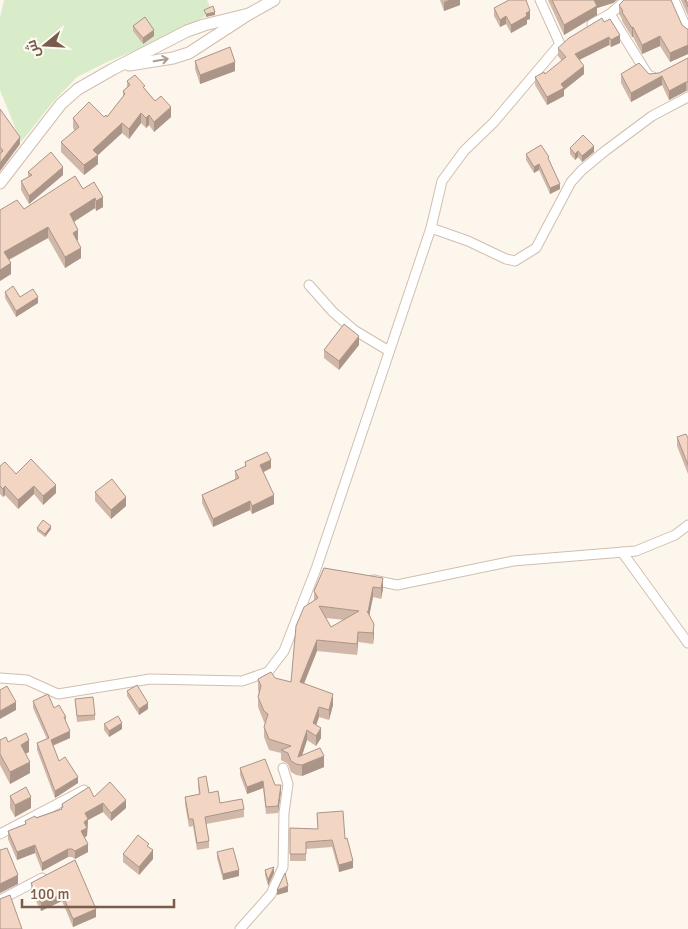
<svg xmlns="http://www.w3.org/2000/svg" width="688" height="929" font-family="Signika,Cairo,sans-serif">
<rect width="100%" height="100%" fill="#fdf6ec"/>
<polygon fill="#d8ecc9" points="4,0 207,0 213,12 161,40 107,62 77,77 53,102 21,142 0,90 0,18"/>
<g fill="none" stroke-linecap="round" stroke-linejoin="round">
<defs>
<g id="minor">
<polyline points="674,0 688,32"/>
<polyline points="610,14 648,75 653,77"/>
<polyline points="592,24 610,14 626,0"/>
<polyline points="431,228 468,241 506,259 515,261 536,248 571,182 582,170 605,151 652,116 688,97"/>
<polyline points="309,285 333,312 354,330 389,351"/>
<polyline points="622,552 688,643"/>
<polyline points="373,580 397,585 513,561 636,551 675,535 688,525"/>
<polyline points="0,678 27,680 58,694 150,679 242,681 268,672 284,651 316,569 431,228 442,181 464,151 494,122 560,44 540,0"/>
<polyline points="0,834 84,790"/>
<polyline points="0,900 42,878"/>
<polyline points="240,929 271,894 283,867 284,813 288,784 283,768"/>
</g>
<g id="tertiary">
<polyline points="129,65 173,58 189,53 249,14 274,0"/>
<polyline points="0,183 61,104 78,89 113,69 187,31 204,25 249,14"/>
</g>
</defs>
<use href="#minor" stroke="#d1beb0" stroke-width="11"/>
<use href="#tertiary" stroke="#d1beb0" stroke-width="13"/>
<use href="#minor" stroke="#fff" stroke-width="9"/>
<use href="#tertiary" stroke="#fff" stroke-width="11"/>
</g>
<g fill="#d1b7a8" fill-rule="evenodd">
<polygon points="440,0 460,0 460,5 444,11"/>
<polygon points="548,0 617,0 613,3 597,8 597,15 564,35"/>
<polygon points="681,0 686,0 687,2 688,2 688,16"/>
<polygon points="619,5 682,25 687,29 688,29 688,54 670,62 660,46 642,54 633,37 632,37 622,21 622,19 619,14"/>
<polygon points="494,8 530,19 527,20 527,24 511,33 506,24 500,27 494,16"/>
<polygon points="604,22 620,43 611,47 609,45 579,60 584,74 564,90 564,96 547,105 535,85 535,77 545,74 562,61 558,56 558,48"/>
<polygon points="133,26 154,36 143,44 133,31"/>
<polygon points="688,58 688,91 686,91 669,100 662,85 631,102 621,83 621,74 649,74 659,73"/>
<polygon points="195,61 235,71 200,84 195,69"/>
<polygon points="127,81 145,89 155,101 171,117 154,132 149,125 146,128 141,123 129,139 122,133 98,155 98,164 84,175 61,152 61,142 75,131 73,128 73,118 107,117 123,97 123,91 127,87"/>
<polygon points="0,109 20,144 0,171"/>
<polygon points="570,148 594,152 582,162 578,157 575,160 570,154"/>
<polygon points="526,154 549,160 560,189 550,194 539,170 534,173 526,160"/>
<polygon points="28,172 63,175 29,204 21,190 21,181 28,177"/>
<polygon points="94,182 103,207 96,211 95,208 74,222 78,240 77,240 81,258 65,268 48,238 9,260 11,274 0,281 24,209 83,189"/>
<polygon points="5,292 38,303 16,317 5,298"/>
<polygon points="359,345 339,370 324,358 324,350"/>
<polygon points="677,437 688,438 688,474 677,446"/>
<polygon points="245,462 271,468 263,472 274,504 252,514 250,510 213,527 202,503 202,495 235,479 235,471 245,467"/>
<polygon points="0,466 16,474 56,493 43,505 34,494 18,509 5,495 3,497 0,494"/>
<polygon points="95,492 126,506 111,519 95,501"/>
<polygon points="37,528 51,529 45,537 37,531"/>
<path d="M324,568L383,589L381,599L373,597L369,616L374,635L373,644L358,642L357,655L317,651L304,684L333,705L329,720L319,717L316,725L321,738L316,746L307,740L302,755L324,767L302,776L296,775L291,772L288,764L281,760V753L269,750L264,737V727L265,723L264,722L258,707V697L259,693L258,690V679L275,678L291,682L314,600V591ZM326,618L344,620L331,627Z"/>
<polygon points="127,691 148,709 139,715 127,696"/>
<polygon points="75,699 95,715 95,720 77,722"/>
<polygon points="33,701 54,708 66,717 66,721 70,738 53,746 59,761 78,783 55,798 37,750 37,743 47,739 33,708"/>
<polygon points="104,724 122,729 109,737 104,730"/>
<polygon points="0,740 29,752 25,754 30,773 10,784 0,765"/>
<polygon points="240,768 275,785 281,792 278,813 266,814 263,788 247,794 240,775"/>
<polygon points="198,778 209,793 220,803 244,809 244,817 206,824 209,841 209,848 197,850 193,826 189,827 185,804 185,797 199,795 198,785"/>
<polygon points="10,796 31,808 15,817 10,808"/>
<polygon points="94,797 126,808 111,821 103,812 88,820 87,836 85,837 88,852 75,859 72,857 68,857 42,871 35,853 17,860 8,839 8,831 25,824 25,821 61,809 62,804"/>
<polygon points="317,813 345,839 353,868 339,872 332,847 306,849 306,861 290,861 290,828 318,829"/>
<polygon points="217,852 239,876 223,880 217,858"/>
<polygon points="123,854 153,859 139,875 123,862"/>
<polygon points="75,860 96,917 73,927 62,901 41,911 31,891 31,883"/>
<polygon points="265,870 274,873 268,886 265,875"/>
</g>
<g fill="#aa9588">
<polygon points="449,0 460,0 460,5 444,11 444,2"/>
<polygon points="594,0 617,0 613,3 597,8 597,15 564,35 564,25"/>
<polygon points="530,11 530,19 527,20 527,24 511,33 511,25 526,13"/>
<polygon points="215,12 215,15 206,17 206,14"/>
<polygon points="506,16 506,24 500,27 500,20"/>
<polygon points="633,27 633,37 632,37 632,28"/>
<polygon points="154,30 154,36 143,44 143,38"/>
<polygon points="620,35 620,43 611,47 611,40"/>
<polygon points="660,36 660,46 642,54 642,45"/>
<polygon points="609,37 609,45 575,62 575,54"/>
<polygon points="688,45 688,54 670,62 670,53"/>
<polygon points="235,62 235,71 200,84 200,75"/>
<polygon points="584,66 584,74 564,90 564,96 547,105 547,97 561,84"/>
<polygon points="662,76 662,85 631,102 631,93"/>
<polygon points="686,82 686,91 669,100 669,91"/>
<polygon points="171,107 171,117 154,132 154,122"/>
<polygon points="141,113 141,123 129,139 129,129"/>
<polygon points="149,115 149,125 146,128 146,118"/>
<polygon points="122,123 122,133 98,155 98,164 84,175 84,165 93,150"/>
<polygon points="20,137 20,144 0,171 0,163"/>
<polygon points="594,146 594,152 582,162 582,156"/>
<polygon points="578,151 578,157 575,160 575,154"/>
<polygon points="539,164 539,170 534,173 534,167"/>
<polygon points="63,167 63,175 29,204 29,196"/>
<polygon points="560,184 560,189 550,194 550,188"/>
<polygon points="103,197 103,207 96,211 96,201"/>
<polygon points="95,198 95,208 70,224 70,214"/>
<polygon points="48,227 48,238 4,262 4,252"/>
<polygon points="78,230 78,240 73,243 73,233"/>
<polygon points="81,248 81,258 65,268 65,257"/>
<polygon points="11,263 11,274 0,281 0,270"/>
<polygon points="38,297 38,303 16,317 16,311"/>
<polygon points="359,336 359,345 339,370 339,361"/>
<polygon points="271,460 271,468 260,474 260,465"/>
<polygon points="56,485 56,493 43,505 43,496"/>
<polygon points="5,486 5,495 3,497 3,489"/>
<polygon points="34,486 34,494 18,509 18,500"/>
<polygon points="274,495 274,504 252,514 252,506"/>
<polygon points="126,497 126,506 111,519 111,510"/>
<polygon points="250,501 250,510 213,527 213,519"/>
<polygon points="51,526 51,529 45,537 45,534"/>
<polygon points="383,578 383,589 381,599 381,588"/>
<polygon points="373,587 373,597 368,622 368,612"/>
<polygon points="374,624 374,635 373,644 373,633"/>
<polygon points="358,632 358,642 357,655 357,644"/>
<polygon points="317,640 317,651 300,693 300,682"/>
<polygon points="333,694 333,705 329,720 329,710"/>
<polygon points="16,702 16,710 0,719 0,711"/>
<polygon points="148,703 148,709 139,715 139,709"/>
<polygon points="319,707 319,717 313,734 313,723"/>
<polygon points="122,723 122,729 109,737 109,731"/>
<polygon points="321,728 321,738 316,746 316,736"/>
<polygon points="307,730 307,740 299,765 298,757"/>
<polygon points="70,731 70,738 51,746 51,740"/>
<polygon points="29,740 29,752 21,756 21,745"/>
<polygon points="324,756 324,767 302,776 302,765"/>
<polygon points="30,762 30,773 10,784 10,772"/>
<polygon points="78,777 78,783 55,798 55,791"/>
<polygon points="263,781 263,788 247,794 247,787"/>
<polygon points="281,785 281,792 278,813 278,806"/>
<polygon points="31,797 31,808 15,817 15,805"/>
<polygon points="126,800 126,808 111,821 111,813"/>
<polygon points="103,803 103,812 88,820 87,836 81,839 81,831 85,813"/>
<polygon points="88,844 88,852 75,859 75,851"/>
<polygon points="35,845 35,853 17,860 17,852"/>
<polygon points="68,849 68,857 42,871 42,863"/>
<polygon points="153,850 153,859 139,875 139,867"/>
<polygon points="353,861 353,868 339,872 339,865"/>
<polygon points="274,867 274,873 268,886 268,880"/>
<polygon points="239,870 239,876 223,880 223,874"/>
<polygon points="18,875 18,884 0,893 0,884"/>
<polygon points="288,886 288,892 277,895 277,890"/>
<polygon points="62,894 62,901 41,911 41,903"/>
<polygon points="96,909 96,917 73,927 73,919"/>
</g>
<g fill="#f3d5c3" stroke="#aa9588" fill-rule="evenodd">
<polygon points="509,0 526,0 530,11 526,13 527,16 511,25 506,16 500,20 494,8"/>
<polygon points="552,0 594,0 597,6 564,25"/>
<polygon points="624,0 671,0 682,25 687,29 688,29 688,45 670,53 660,36 642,45 633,27 632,28 622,12 623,11 619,5"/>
<polygon points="685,0 686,0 687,2 688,2 688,7"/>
<polygon points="213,6 215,12 206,14 204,10"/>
<polygon points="145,17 154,30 143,38 133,26"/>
<polygon points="602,18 604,22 610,19 620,35 611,40 609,37 575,54 584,66 561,84 564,88 547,97 535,77 544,72 545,74 566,57 558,48 569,38"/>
<polygon points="230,47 235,62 200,75 195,61"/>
<polygon points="688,58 688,82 686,82 669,91 662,76 631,93 621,74 639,63 649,74 659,73"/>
<polygon points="135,75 145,86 143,87 155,101 161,96 171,107 154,122 149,115 146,118 141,113 129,129 122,123 93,150 98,155 84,165 61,142 79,127 73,118 89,102 104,117 106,115 107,117 125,94 123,91 130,85 127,81"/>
<polygon points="0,109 20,137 0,163 0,154 3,151 0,147"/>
<polygon points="583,135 594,146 582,156 578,151 575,154 570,148"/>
<polygon points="541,145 549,157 548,158 560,184 550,188 539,164 534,167 526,154"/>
<polygon points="51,152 63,167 29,196 21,181 32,175 28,172"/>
<polygon points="75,176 83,189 94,182 103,197 96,201 95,198 70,214 78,230 73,233 81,248 65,257 48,227 4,252 11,263 0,270 0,210 17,200 24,209"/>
<polygon points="13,286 20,297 33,289 38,297 16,311 5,292"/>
<polygon points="344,324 359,336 339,361 324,350"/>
<polygon points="686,434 688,438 688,465 677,437"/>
<polygon points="267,452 271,460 260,465 274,495 252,506 250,501 213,519 202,495 239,478 235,471 246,466 245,462"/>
<polygon points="31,459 56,485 43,496 34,486 18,500 5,486 3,489 0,486 0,466 5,462 16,474"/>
<polygon points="112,479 126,497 111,510 95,492"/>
<polygon points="43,520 51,526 45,534 37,528"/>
<path d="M324,568L383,578L381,588L373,587L368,612L367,611L374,624L373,633L358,632L357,644L317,640L300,682L333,694L329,710L319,707L313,723L321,728L316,736L307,730L298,757L320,748L324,756L302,765L296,764L291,761L288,753L281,750L291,746L269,739L264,727L268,714L264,711L258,697L261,686L258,679L271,672L275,678L291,682L296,626L304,607L318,598L314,591ZM319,606L359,611L331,627Z"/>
<polygon points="137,685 148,703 139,709 127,691"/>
<polygon points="7,686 16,702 0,711 0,690"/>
<polygon points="48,694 54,708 59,705 66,717 64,717 70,731 51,740 59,761 65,757 78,777 55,791 37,743 49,738 33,701"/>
<polygon points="93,697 95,715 77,716 75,699"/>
<polygon points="118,716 122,723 109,731 104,724"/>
<polygon points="26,733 29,740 21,745 30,762 10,772 0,754 0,740 6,737 8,742"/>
<polygon points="265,759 275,785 281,785 278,806 266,807 263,781 247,787 240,768"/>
<polygon points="206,776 209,793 218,791 220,803 242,799 244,809 205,817 209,841 197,843 193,819 189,819 185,797 200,794 198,778"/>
<polygon points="110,782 126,800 111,813 103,803 85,813 88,819 84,822 87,828 81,831 88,844 75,851 72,849 68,849 42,863 35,845 17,852 8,831 26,824 25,821 35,816 36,818 62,809 61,808 63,807 62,804 89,787 94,797"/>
<polygon points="26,787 31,797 15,805 10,796"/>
<polygon points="343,811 345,839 347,838 353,861 339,865 332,840 306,842 306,854 290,854 290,828 318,829 317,813"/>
<polygon points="138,835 149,844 147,846 153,850 139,867 123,854"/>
<polygon points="7,848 18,875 0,884 0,850"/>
<polygon points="233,848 239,870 223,874 217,852"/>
<polygon points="75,860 96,909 73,919 62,894 41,903 31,883"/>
<polygon points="274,867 268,880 265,870"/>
<polygon points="285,873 288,886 277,890"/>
<polygon points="10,895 22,929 0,929 0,899"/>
</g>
<defs><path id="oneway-shaft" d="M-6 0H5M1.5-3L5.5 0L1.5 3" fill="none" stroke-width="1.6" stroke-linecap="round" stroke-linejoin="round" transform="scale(1.25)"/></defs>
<use stroke="#af9d94" href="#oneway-shaft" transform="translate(161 60) rotate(-10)"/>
<g transform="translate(45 45) rotate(252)" stroke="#fffaf3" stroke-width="4" paint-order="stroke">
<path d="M0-4L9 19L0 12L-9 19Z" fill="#7a5c4d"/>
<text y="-8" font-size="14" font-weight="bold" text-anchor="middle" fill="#7a5c4d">ش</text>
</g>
<path d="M22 899v8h152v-8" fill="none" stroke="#7a5c4d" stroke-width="2.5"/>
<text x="30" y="899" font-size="15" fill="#7a5c4d" stroke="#fffaf3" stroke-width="4" paint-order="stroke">100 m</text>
</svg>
